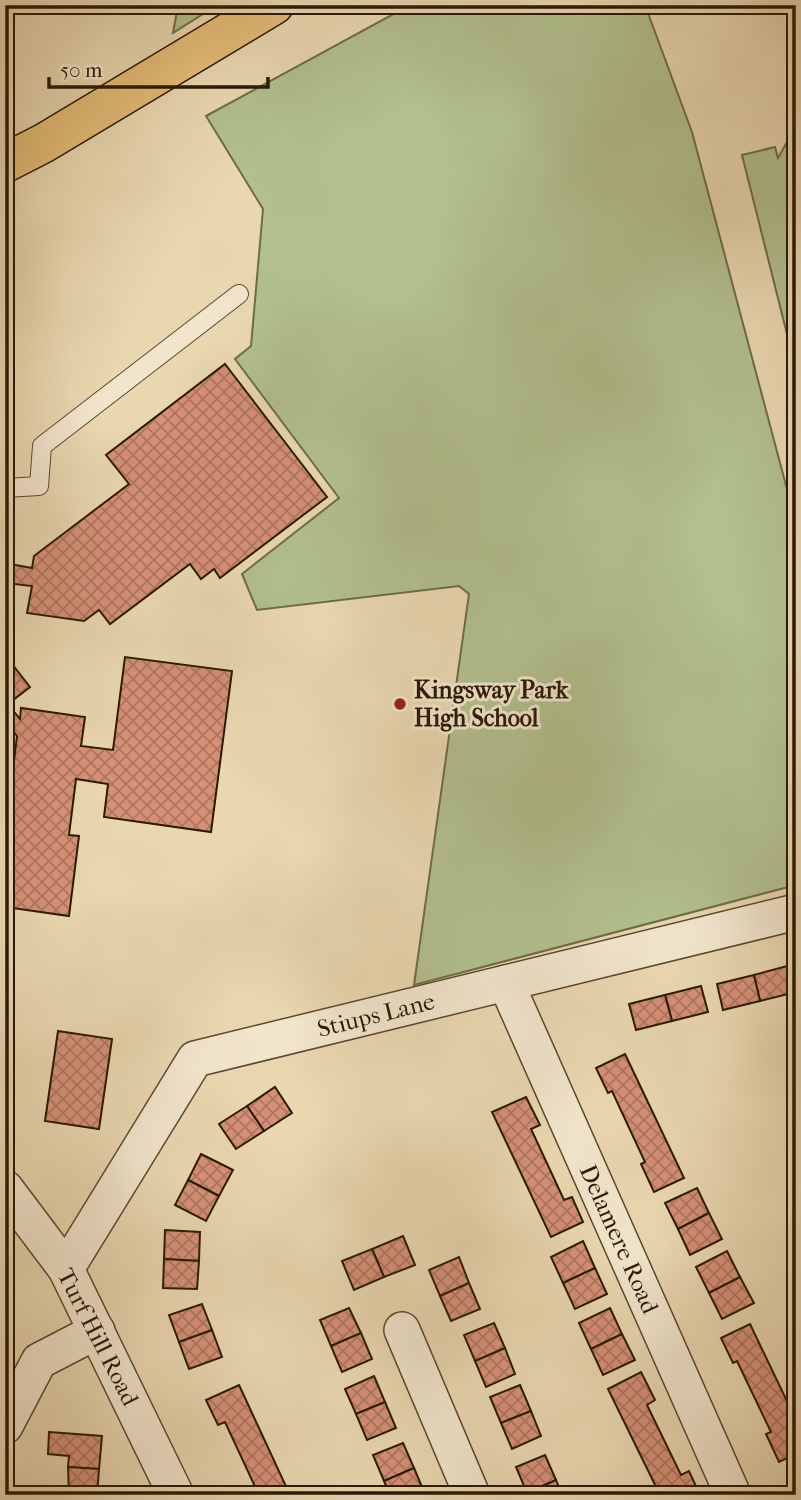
<svg xmlns="http://www.w3.org/2000/svg" width="801" height="1500" font-family="'IM FELL French Canon',serif">
<defs>
<pattern id="building-cross-hatch" width="8" height="8" patternUnits="userSpaceOnUse" patternTransform="scale(1.75)"><rect width="8" height="8" fill="#d69077"/><path d="M0 0l8 8M0 8l8-8" fill="none" stroke="#ae755f"/></pattern>
</defs>
<rect width="100%" height="100%" fill="#e9d7b0"/>
<filter id="stains"><feTurbulence type="fractalNoise" baseFrequency=".00286" numOctaves="4"/><feColorMatrix values="0 0 0 0 .2 0 0 0 0 .09 0 0 0 0 .02 0 0 0 .5 -.17"/></filter>
<radialGradient id="worn" r=".72"><stop offset=".6" stop-color="#630" stop-opacity="0"/><stop offset="1" stop-color="#630" stop-opacity=".3"/></radialGradient>
<g fill="#b2bf8e" stroke="#6e6c49" stroke-width="2">
<polygon points="178,5 217,5 173,33"/>
<polygon points="410,5 645,5 692,132 796,523 796,885 414,985 469,594 459,586 257,610 242,574 339,498 235,359 251,346 263,209 206,116"/>
<polygon points="796,126 796,370 742,155 775,147 778,158"/>
</g>
<g fill="url(#building-cross-hatch)" stroke="#2a1904" stroke-width="2">
<polygon points="225,364 327,497 220,578 214,569 201,579 190,564 110,624 99,610 84,621 27,613 32,586 6,583 5,588 5,531 14,533 10,564 32,568 34,556 129,484 106,455"/>
<polygon points="5,655 30,687 8,704 20,719 21,708 85,717 81,746 113,750 125,657 232,671 211,832 104,817 108,784 76,779 69,835 79,836 69,916 5,907 5,760 14,761 17,736 5,721"/>
<polygon points="791,965 796,992 760,1001 754,975"/>
<polygon points="754,975 760,1001 723,1010 717,984"/>
<polygon points="701,986 708,1012 672,1021 665,995"/>
<polygon points="665,995 672,1021 636,1030 629,1004"/>
<polygon points="58,1031 112,1039 99,1129 45,1121"/>
<polygon points="625,1054 684,1178 654,1192 641,1164 645,1162 612,1091 608,1093 596,1068"/>
<polygon points="275,1087 292,1113 264,1131 247,1106"/>
<polygon points="526,1097 540,1125 531,1129 564,1200 572,1197 583,1222 551,1237 492,1112"/>
<polygon points="247,1106 264,1131 236,1149 219,1124"/>
<polygon points="201,1154 233,1170 219,1196 188,1180"/>
<polygon points="188,1180 219,1196 206,1221 175,1205"/>
<polygon points="697,1188 709,1213 678,1229 665,1203"/>
<polygon points="709,1213 722,1239 690,1255 678,1229"/>
<polygon points="165,1230 200,1232 199,1261 164,1259"/>
<polygon points="403,1236 415,1265 384,1277 372,1249"/>
<polygon points="583,1241 595,1268 563,1283 551,1257"/>
<polygon points="372,1249 384,1277 354,1290 342,1261"/>
<polygon points="727,1251 740,1277 709,1293 696,1267"/>
<polygon points="459,1257 469,1283 440,1296 429,1270"/>
<polygon points="164,1259 199,1261 197,1289 163,1288"/>
<polygon points="595,1268 607,1294 575,1309 563,1283"/>
<polygon points="740,1277 754,1303 722,1319 709,1293"/>
<polygon points="469,1283 480,1309 451,1321 440,1296"/>
<polygon points="202,1304 212,1330 179,1342 169,1315"/>
<polygon points="349,1308 361,1333 331,1346 320,1320"/>
<polygon points="610,1308 622,1334 591,1349 579,1323"/>
<polygon points="494,1323 505,1348 475,1361 464,1335"/>
<polygon points="750,1324 796,1420 796,1454 779,1462 766,1434 771,1432 737,1361 733,1363 721,1338"/>
<polygon points="212,1330 222,1357 189,1369 179,1342"/>
<polygon points="361,1333 372,1359 342,1372 331,1346"/>
<polygon points="622,1334 635,1360 603,1375 591,1349"/>
<polygon points="505,1348 515,1374 486,1387 475,1361"/>
<polygon points="641,1372 655,1400 647,1405 681,1475 689,1471 700,1495 660,1495 608,1389"/>
<polygon points="374,1376 385,1402 356,1414 345,1389"/>
<polygon points="239,1385 290,1495 255,1495 258,1493 225,1422 218,1425 206,1400"/>
<polygon points="520,1385 531,1411 501,1423 490,1397"/>
<polygon points="385,1402 396,1428 367,1440 356,1414"/>
<polygon points="531,1411 541,1436 512,1449 501,1423"/>
<polygon points="49,1432 102,1436 99,1469 68,1467 69,1456 48,1454"/>
<polygon points="403,1443 414,1468 384,1481 373,1455"/>
<polygon points="545,1455 556,1480 527,1493 516,1467"/>
<polygon points="68,1467 99,1469 97,1495 69,1495"/>
<polygon points="414,1468 425,1494 390,1495 384,1481"/>
<polygon points="556,1480 562,1495 528,1495 527,1493"/>
</g>
<g fill="none" stroke-linecap="round" stroke-linejoin="round">
<defs>
<polyline id="service" points="5,488 39,486 42,446 239,294"/>
<g id="minor">
<polyline points="506,983 733,1495"/>
<polyline points="5,1188 66,1269 176,1495"/>
<polyline points="66,1269 195,1059 796,912"/>
<polyline points="402,1330 472,1495"/>
<polyline points="5,1426 39,1361 97,1331"/>
</g>
<polyline id="trunk" points="5,163 44,143 274,5"/>
</defs>
<use href="#service" stroke="#5a482f" stroke-width="20"/>
<use href="#minor" stroke="#5a482f" stroke-width="38"/>
<use href="#trunk" stroke="#2a1904" stroke-width="41"/>
<use href="#service" stroke="#f1e5cc" stroke-width="18"/>
<use href="#minor" stroke="#f1e5cc" stroke-width="35"/>
<use href="#trunk" stroke="#e4bc78" stroke-width="38"/>
</g>
<circle fill="#8f2418" stroke="#f1e5cc" stroke-width="2.5" cx="400" cy="704" r="7"/>
<g text-anchor="middle" stroke-width="6" stroke-linejoin="round" paint-order="stroke">
<g font-size="24" font-weight="bold" fill="#2a1904" stroke="#f1e5cc" text-anchor="start">
<text x="414" y="698">Kingsway Park<tspan x="414" dy="28">High School</tspan></text>
</g>
<g font-size="24" fill="#2a1904" stroke="#f1e5cc">
<text transform="translate(376 1015) rotate(-14)" y="8">Stiups Lane</text>
<text transform="translate(619 1239) rotate(66)" y="8">Delamere Road</text>
<text transform="translate(98 1337) rotate(63)" y="8">Turf Hill Road</text>
</g>
</g>
<rect width="801" height="1500" fill="none" stroke="#e9d7b0" stroke-width="28"/>
<rect x="7" y="7" width="787" height="1486" fill="none" stroke="#2a1904" stroke-width="3.5"/>
<rect x="14" y="14" width="773" height="1472" fill="none" stroke="#2a1904" stroke-width="2"/>
<path d="M49 77v10h219v-10" fill="none" stroke="#2a1904" stroke-width="3.5"/>
<text x="60" y="77" font-size="21" fill="#2a1904" stroke="#f1e5cc" stroke-width="5" paint-order="stroke">50 m</text>
<rect width="100%" height="100%" filter="url(#stains)"/>
<rect width="100%" height="100%" fill="url(#worn)"/>
</svg>
